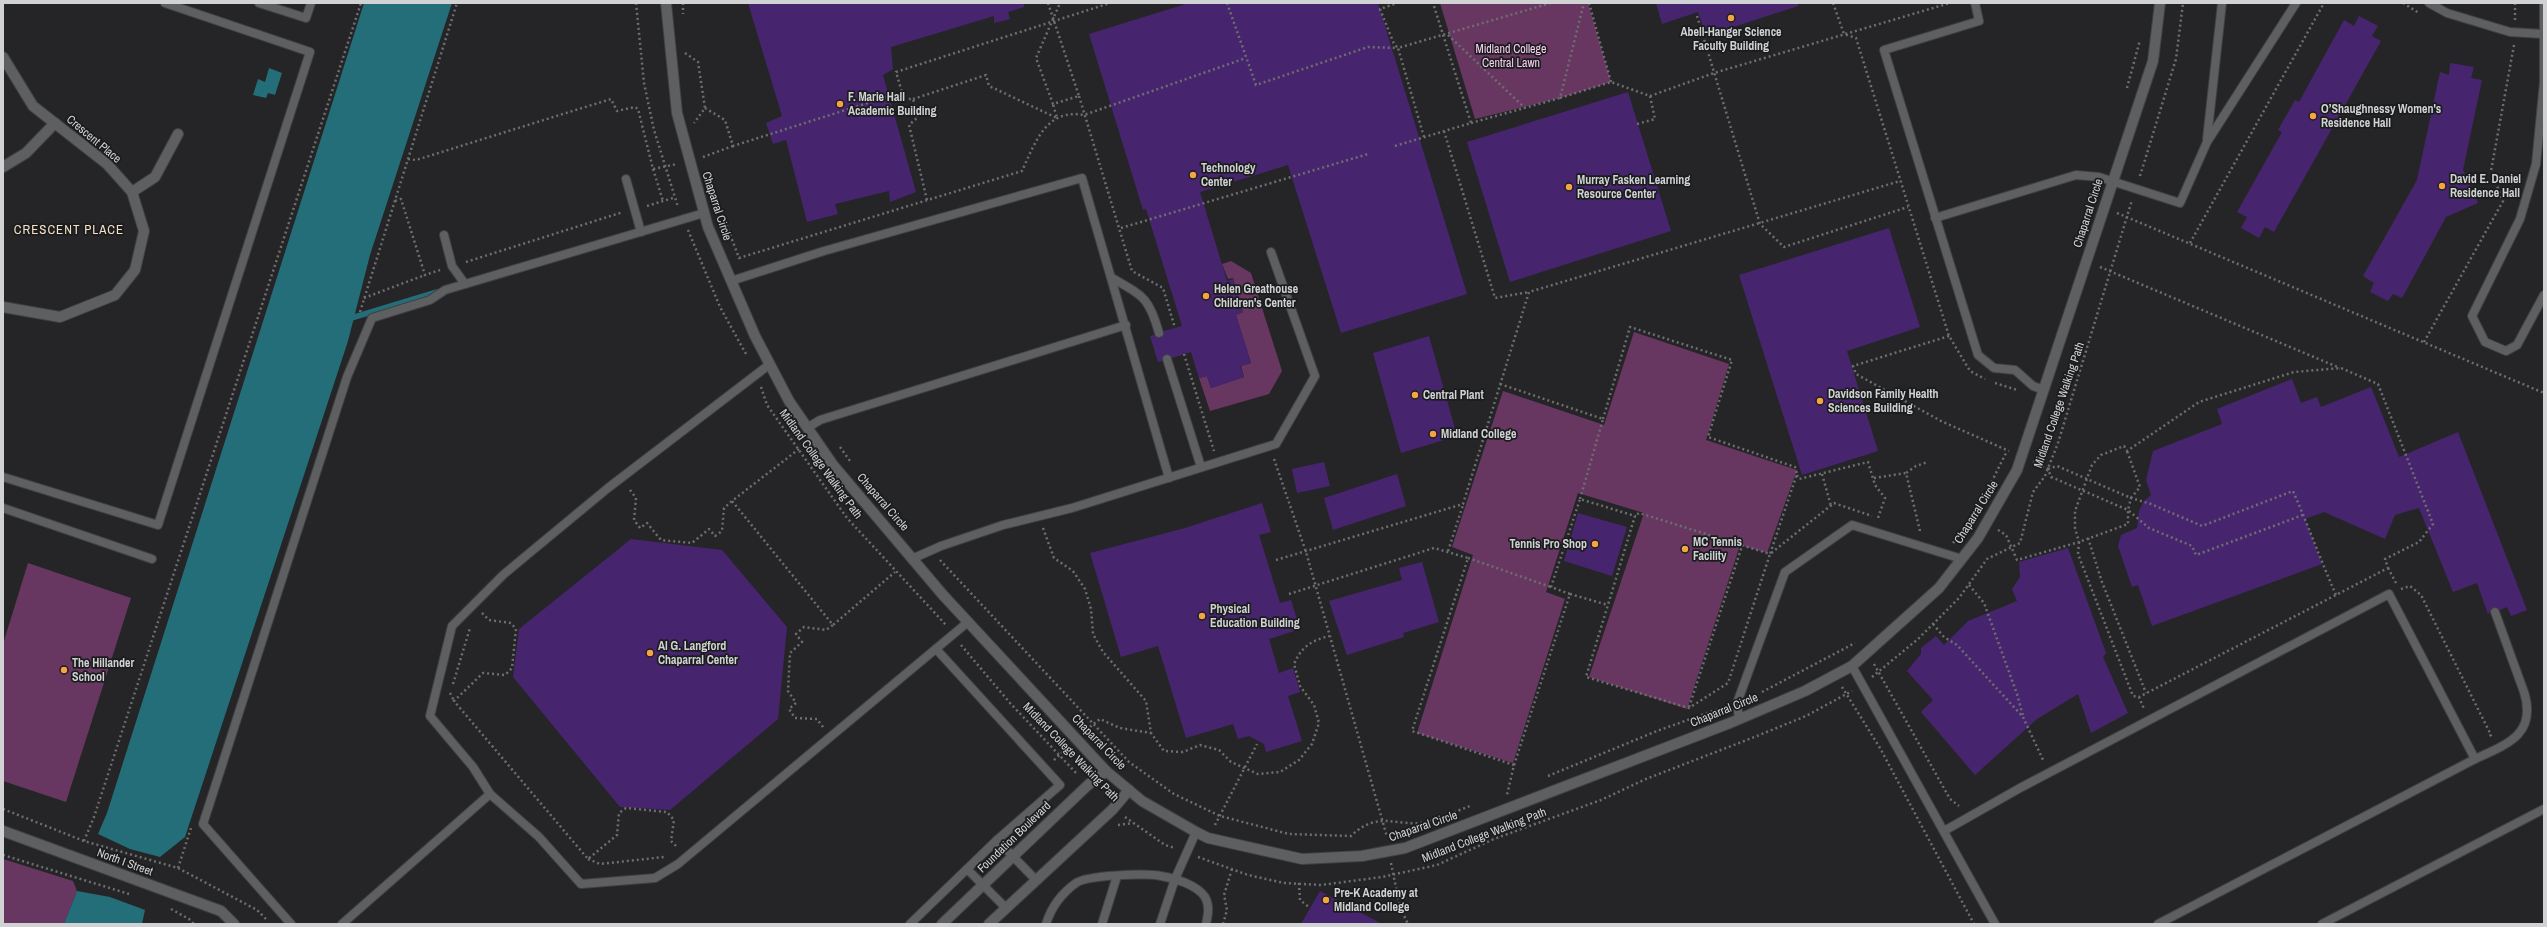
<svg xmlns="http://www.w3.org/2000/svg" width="2547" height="927" font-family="'Archivo Narrow',sans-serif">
<rect width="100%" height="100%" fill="#252527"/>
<g fill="#683761">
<polygon points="1440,3 1588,3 1611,82 1560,98 1475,119"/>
<polygon points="1231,261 1251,273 1282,371 1269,394 1210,411 1199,378 1207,376 1211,388 1244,377 1241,366 1251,363 1236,315 1243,312 1233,278 1228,279 1222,264"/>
<polygon points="1634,332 1729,364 1706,440 1797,470 1767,553 1740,545 1687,709 1589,677 1644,513 1578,493 1546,592 1565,599 1513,763 1417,733 1473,555 1452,547 1503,391 1604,425"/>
<polygon points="28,563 131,598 66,802 3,781 3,644"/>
<polygon points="3,859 73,881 77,891 64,924 3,924"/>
</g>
<g fill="#236e79">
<polygon points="364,3 452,3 370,255 348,341 185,837 160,857 130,849 98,834 107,813"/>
<polygon points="269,68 282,73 275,95 268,93 266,98 253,95 258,79 265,82"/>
<polygon points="77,891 110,897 145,910 142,924 64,924"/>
</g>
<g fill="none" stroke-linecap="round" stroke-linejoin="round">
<polyline stroke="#236e79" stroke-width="5.5" points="348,319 437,292"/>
</g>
<g fill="#47256e">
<polygon points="748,3 1024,3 1024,7 1008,12 1010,19 994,23 994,16 891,47 893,69 883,75 916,192 890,202 889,191 835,204 838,214 807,222 786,140 773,144 766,123 782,116"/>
<polygon points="1189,3 1378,3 1467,294 1341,333 1288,165 1200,192 1227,281 1233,279 1243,312 1236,315 1251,363 1240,366 1244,377 1211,388 1207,376 1199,378 1191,352 1172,358 1165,354 1162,361 1158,362 1150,336 1154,335 1161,338 1164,331 1182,326 1146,209 1143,210 1089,34"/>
<polygon points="1656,3 1798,3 1798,6 1706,36 1698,12 1662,24"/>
<polygon points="2359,16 2378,26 2372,36 2381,41 2274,232 2265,227 2259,238 2241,228 2247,217 2237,212 2282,132 2278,130 2295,100 2299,102 2344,20 2354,26"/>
<polygon points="2450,63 2474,67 2471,78 2482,80 2463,170 2478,203 2446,217 2402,298 2393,294 2388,301 2370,292 2374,283 2363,276 2417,180 2440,72 2449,75"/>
<polygon points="1628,92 1671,231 1510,282 1467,142"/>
<polygon points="1889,228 1920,327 1847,351 1878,451 1802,475 1739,275"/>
<polygon points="1429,336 1457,436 1401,453 1373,353"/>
<polygon points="2292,379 2301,403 2317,397 2321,407 2371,387 2399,457 2458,432 2527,610 2511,616 2507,607 2500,610 2494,607 2488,614 2477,583 2453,592 2419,508 2395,515 2385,539 2324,512 2305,519 2322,564 2152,626 2138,585 2132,587 2118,546 2121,535 2137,528 2139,511 2144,501 2151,495 2146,480 2153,451 2222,424 2217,409"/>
<polygon points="1324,462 1330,486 1297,493 1292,469"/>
<polygon points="1397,474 1406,506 1333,530 1324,498"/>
<polygon points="1262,503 1271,532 1259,535 1280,603 1291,600 1300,629 1269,639 1279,673 1293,668 1300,692 1288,696 1302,741 1266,752 1264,744 1249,736 1238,739 1233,724 1186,738 1158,646 1121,657 1090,553 1185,528"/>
<polygon points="1578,513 1627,527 1612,576 1564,561"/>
<polygon points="631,539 722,550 787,627 778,719 670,810 620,807 513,677 519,629"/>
<polygon points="2068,548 2106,653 2103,657 2128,713 2091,733 2078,694 2037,719 1975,775 1921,712 1933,700 1907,671 1921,654 1921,648 1936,636 1944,645 1968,621 2017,601 2012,589 2020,577 2019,562"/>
<polygon points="1422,562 1439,622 1403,633 1404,637 1347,655 1329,601 1402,580 1399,568"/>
<polygon points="1320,891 1382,924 1301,924"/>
</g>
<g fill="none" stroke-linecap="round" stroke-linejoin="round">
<defs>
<g id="service">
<polyline points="259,3 306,18 311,3"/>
<polyline points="1975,3 1979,21 1884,50 1978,355 1994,368 2015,370 2033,386 2044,390"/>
<polyline points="2429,3 2447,13 2510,32 2544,34"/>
<polyline points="2544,3 2544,82 2536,164 2520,219 2472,316 2485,342 2506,351 2517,345 2544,295"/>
<polyline points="2207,139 2222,3"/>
<polyline points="626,179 641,232"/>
<polyline points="1935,218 2076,175 2099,177 2180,203 2207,142 2296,3"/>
<polyline points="444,235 452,266 465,284"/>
<path d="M1112,278C1143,296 1149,297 1159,333"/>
<polyline points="731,281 824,251 1082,178 1169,478"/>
<polyline points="1167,359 1201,467"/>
<polyline points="770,364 608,488 527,555 503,575 452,626 430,716 473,767 490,794 539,837 581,884 655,878 678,864 968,622"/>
<polyline points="807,428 820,420 1126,325"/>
<polyline points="3,477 158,525 310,52 165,3"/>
<polyline points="3,508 152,559"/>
<polyline points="914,558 941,546 1003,525 1072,508 1276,444 1315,376 1271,252"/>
<polyline points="1852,666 1995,924"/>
<polyline points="1739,719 1737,703 1785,572 1852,525 1962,559"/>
<path d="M2475,759C2508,744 2537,734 2524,692L2495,612"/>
<polyline points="1944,831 2020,788 2389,594 2475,759 2158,924"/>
<polyline points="997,840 1036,880"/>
<polyline points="967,869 1006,908"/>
<polyline points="291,924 203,824 347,377 372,318 430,300 445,290 704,213"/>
<polyline points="342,924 490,794"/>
<polyline points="910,924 997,840 1060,785 937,650"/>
<path d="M1046,924C1051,908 1062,893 1076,883C1087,875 1147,873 1161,876C1175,878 1197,885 1205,897C1210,906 1208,915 1206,924"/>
<polyline points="1102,924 1117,876"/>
<polyline points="1160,924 1175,879 1196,832"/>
<polyline points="2322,924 2544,809"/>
</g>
<g id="minor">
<polyline points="666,3 677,113 708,227 755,336 789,401 833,465 943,595 1106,771 1142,801 1196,832 1208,838 1302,859 1362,856 1405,848 1730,723 1805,691 1852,666 1939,588 1978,538 2017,470 2153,61 2160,3"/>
<polyline points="3,57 33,106 107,164 132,192 144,231 135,270 115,295 60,317 3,307"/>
<polyline points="3,167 26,153 55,123"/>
<polyline points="132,192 155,177 178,134"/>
<polyline points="942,924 1088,785 1106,771"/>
<polyline points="989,924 1113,809 1129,790"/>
</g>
<polyline id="tertiary" points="3,831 221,911 234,924"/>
</defs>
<use href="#service" stroke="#414143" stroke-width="10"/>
<use href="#minor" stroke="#414143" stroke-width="12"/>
<use href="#tertiary" stroke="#414143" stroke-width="12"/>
<g stroke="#6d6e6f" stroke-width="2.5" stroke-dasharray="2 3" stroke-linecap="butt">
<polyline points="636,3 644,83 654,130 678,207"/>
<polyline points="683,3 683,14"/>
<polyline points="1048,3 1079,96 1053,104 1036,58 1060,3"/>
<polyline points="1227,3 1256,85 1368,47 1398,48"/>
<polyline points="1589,3 1611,82"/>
<polyline points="1833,3 1844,34 1856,38 1949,336 1970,371 1985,379"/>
<polyline points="2403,3 2419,13"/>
<polyline points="2515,3 2515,20"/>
<polyline points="1697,16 1760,224 1784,247 1908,207"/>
<polyline points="1448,35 1525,108"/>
<polyline points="1397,47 1394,44 1380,9 1397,3"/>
<polyline points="685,53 698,62 705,108 694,123"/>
<polyline points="2127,88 2140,40"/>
<polyline points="1079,96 1132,271 1163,288 1175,328"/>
<polyline points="1650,96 1714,73 1950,3"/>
<polyline points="1560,98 1611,82 1650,96 1655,119 1637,124"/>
<polyline points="913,99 986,75 989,86 1057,118 1053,104"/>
<polyline points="705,108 725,120 733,146 902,92"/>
<polyline points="1471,123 1560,98 1584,3"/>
<polyline points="1444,131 1495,298 1529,292"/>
<polyline points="1424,137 1398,48 1551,3"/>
<polyline points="1395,146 1471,123 1433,3"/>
<polyline points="703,157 733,146"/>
<polyline points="408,159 416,160 611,99 617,111 635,107 638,109 653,169 677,164"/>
<polyline points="653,169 663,201"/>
<polyline points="2140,176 2176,59 2183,3"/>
<path d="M716,197L739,258L1022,171C1035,143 1046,108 1084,115L1246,58"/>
<polyline points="927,200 909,125 918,117 913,99 904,99 896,72 1110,3"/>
<polyline points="395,201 401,199 425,275 440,270"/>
<polyline points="647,206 673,198"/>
<polyline points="2117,213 2544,393"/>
<polyline points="1121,228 1368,154"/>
<polyline points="688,230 720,307 746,354"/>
<polyline points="2190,243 2324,3"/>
<polyline points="466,262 623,212"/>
<polyline points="2100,267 2340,368"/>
<polyline points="364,298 425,275"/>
<polyline points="360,312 457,3"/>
<polyline points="1949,336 1853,366 1856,374 1941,421 2009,451"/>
<polyline points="2424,342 2503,201 2491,171 2514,45"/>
<polyline points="1184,354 1214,451"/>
<polyline points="1995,383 2017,390"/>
<polyline points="1500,384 1603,419 1580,499"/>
<polyline points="761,387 767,405 847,518 946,625"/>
<polyline points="1603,419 1630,327 1732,360 1708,437 1795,467 1797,474 1770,554 1639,513 1635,516"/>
<polyline points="840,447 850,461"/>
<polyline points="799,449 732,501 833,625 895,572"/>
<polyline points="1274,459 1306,552 1387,837"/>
<polyline points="2033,462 2048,469 2051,477 2128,510 2128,524 2079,542 2078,554 2133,696 2139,697 2144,709"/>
<polyline points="2048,469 2057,466 2131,498 2140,487 2127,451"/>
<polyline points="1822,474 1831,506"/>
<polyline points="1797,475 1799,479 1868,462 1875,485 1885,498 1878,518"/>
<polyline points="1874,478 1906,473"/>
<polyline points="630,490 636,498 634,520 640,528 647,523 661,540 692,543 709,529 715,536 722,531 724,508 732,501"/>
<polyline points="1987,491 2006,453"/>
<path d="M2303,515L2196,555L2192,546L2149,528L2128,510L2131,498L2151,504L2202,526L2293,491C2308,525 2321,561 2336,595"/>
<path d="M1043,528L1054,558L1073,571L1085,589L1091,609L1093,634L1103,652L1146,701L1151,733L1164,751L1183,752L1200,745L1219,750L1231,762L1258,774L1280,772L1299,760L1312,744L1319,723L1314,705L1300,686L1294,664C1302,646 1311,641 1329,636"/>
<polyline points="1998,530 2006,535 2017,560 2079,542 2075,528 2075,511 2092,465 2101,455 2124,446 2127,451 2199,402 2294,372 2341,368 2378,384 2433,524 2419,542 2385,559 2388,568 2139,697"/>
<polyline points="1920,531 1906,473 1916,466 1928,462"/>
<polyline points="2088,538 2102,582 2146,693"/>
<polyline points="1953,543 1969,522"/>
<polyline points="1448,551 1463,505"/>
<polyline points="1468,558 1551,587"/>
<path d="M940,560L1129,762L1174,794L1220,816L1289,834L1351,836C1379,809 1397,828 1427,822C1441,819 1456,811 1470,806"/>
<polyline points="1276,560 1463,504 1529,292 1900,181"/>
<polyline points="2388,568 2396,583"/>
<polyline points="1969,585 1984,603 2017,694 2023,716"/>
<polyline points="2401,589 2410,586 2421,595 2491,735 2488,737"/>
<polyline points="1289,594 1434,548 1468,558 1412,731 1514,765 1507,795"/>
<polyline points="1570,594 1608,605"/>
<polyline points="482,613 489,620 511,623 516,629 512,668 505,675 483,673 454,701 588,859 617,835 619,813 626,808 667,812 674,820 671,841 678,848"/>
<polyline points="1933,624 1944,637 1957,645 2023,717 2044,762"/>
<polyline points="961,645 1010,703 1078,775"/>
<polyline points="1874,664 1950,799 1959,806"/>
<polyline points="1872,677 1918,639 1959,598 1987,559 2020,543 2033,492 2045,476 2058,443 2132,200"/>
<polyline points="453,684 470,628"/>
<polyline points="1842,687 1880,748 1974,924"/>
<polyline points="1762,692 1855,643"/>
<polyline points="450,693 454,701"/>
<polyline points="1689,707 1742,546"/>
<polyline points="823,727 817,719 795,718 789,709 796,703 788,691 790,653 802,642 796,634 804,627 826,630 833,625"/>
<polyline points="1086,730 1100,719 1120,728 1151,733"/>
<polyline points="1054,760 1067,748"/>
<polyline points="1514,765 1570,594 1551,587 1580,499 1635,516 1586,677 1689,708 1728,683 1770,554 1834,503 1872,516"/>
<polyline points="1548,776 1657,731 1724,707"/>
<polyline points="3,809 84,841 178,868 257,910 268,921"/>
<polyline points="1125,817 1165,845 1175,848"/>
<polyline points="1513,821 1515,831"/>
<polyline points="1118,825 1133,823"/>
<polyline points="1215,825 1257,744"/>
<polyline points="84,841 94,817 361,3"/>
<polyline points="3,855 129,894"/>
<polyline points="1198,857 1248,875 1284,883 1321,885 1382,877 1437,865 1494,839 1601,800 1646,779 1757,736 1806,716 1852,691"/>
<polyline points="588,859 600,864 664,857"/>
<polyline points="1391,863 1400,907 1408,924"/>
<polyline points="178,868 191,828"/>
<polyline points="1299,883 1300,900 1310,908"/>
<polyline points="171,909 189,919 194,924"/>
<polyline points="1223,924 1227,910 1224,895 1232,869"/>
</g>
<use href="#service" stroke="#5e5f61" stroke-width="8"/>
<use href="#minor" stroke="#5e5f61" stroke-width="10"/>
<use href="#tertiary" stroke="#5e5f61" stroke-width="10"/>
</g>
<g fill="#f4a345" stroke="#1b1c1e" stroke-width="1.5">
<circle cx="1731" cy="18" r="4"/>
<circle cx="840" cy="104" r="4"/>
<circle cx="2313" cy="116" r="4"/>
<circle cx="1193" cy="175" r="4"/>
<circle cx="2442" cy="186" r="4"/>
<circle cx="1569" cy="187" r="4"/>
<circle cx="1206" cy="296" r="4"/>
<circle cx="1415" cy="395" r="4"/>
<circle cx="1820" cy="401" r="4"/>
<circle cx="1433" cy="434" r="4"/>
<circle cx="1595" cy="544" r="4"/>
<circle cx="1685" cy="549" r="4"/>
<circle cx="1202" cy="616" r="4"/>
<circle cx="650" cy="653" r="4"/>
<circle cx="64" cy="670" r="4"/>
<circle cx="1326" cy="900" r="4"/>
</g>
<g text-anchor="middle" stroke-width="3.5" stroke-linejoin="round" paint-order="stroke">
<g font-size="12" font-weight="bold" fill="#d1d2d3" stroke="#1b1c1e" text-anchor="start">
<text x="1731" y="36" text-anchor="middle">Abell-Hanger Science<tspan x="1731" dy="14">Faculty Building</tspan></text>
<text x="848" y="101">F. Marie Hall<tspan x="848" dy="14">Academic Building</tspan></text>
<text x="2321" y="113">O’Shaughnessy Women's<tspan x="2321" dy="14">Residence Hall</tspan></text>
<text x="1201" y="172">Technology<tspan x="1201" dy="14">Center</tspan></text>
<text x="2450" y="183">David E. Daniel<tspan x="2450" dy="14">Residence Hall</tspan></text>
<text x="1577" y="184">Murray Fasken Learning<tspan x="1577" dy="14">Resource Center</tspan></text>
<text x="1214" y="293">Helen Greathouse<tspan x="1214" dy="14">Children's Center</tspan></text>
<text x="1828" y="398">Davidson Family Health<tspan x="1828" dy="14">Sciences Building</tspan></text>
<text x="1423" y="399">Central Plant</text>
<text x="1441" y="438">Midland College</text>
<text x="1693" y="546">MC Tennis<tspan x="1693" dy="14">Facility</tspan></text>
<text x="1587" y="548" text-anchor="end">Tennis Pro Shop</text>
<text x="1210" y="613">Physical<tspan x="1210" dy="14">Education Building</tspan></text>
<text x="658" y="650">Al G. Langford<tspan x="658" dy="14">Chaparral Center</tspan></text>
<text x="72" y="667">The Hillander<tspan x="72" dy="14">School</tspan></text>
<text x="1334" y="897">Pre-K Academy at<tspan x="1334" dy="14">Midland College</tspan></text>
</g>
<g font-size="12" fill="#f8d0f0" stroke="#1b1c1e">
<text x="1511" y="53">Midland College<tspan x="1511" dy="14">Central Lawn</tspan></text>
</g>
<g font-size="12" fill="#d1d2d3" stroke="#1b1c1e">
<text transform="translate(94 139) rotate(40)" y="4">Crescent Place</text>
<text transform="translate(717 206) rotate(72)" y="4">Chaparral Circle</text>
<text transform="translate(2088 213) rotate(-72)" y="4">Chaparral Circle</text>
<text transform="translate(2059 405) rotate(-71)" y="4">Midland College Walking Path</text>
<text transform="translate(821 464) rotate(54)" y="4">Midland College Walking Path</text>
<text transform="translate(883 502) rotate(49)" y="4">Chaparral Circle</text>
<text transform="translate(1976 512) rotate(-58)" y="4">Chaparral Circle</text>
<text transform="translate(1724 710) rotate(-22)" y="4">Chaparral Circle</text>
<text transform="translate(1099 742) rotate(46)" y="4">Chaparral Circle</text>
<text transform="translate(1071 752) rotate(46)" y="4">Midland College Walking Path</text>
<text transform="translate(1423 826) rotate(-19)" y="4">Chaparral Circle</text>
<text transform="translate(1484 835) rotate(-21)" y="4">Midland College Walking Path</text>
<text transform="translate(1014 837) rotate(-44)" y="4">Foundation Boulevard</text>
<text transform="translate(125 862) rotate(20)" y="4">North I Street</text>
</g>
<g font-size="13" letter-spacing="1" fill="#f7dfc8" stroke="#1b1c1e">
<text x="69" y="234">CRESCENT PLACE</text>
</g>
</g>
<rect width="2547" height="927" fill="none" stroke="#d1d2d3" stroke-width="8"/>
</svg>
